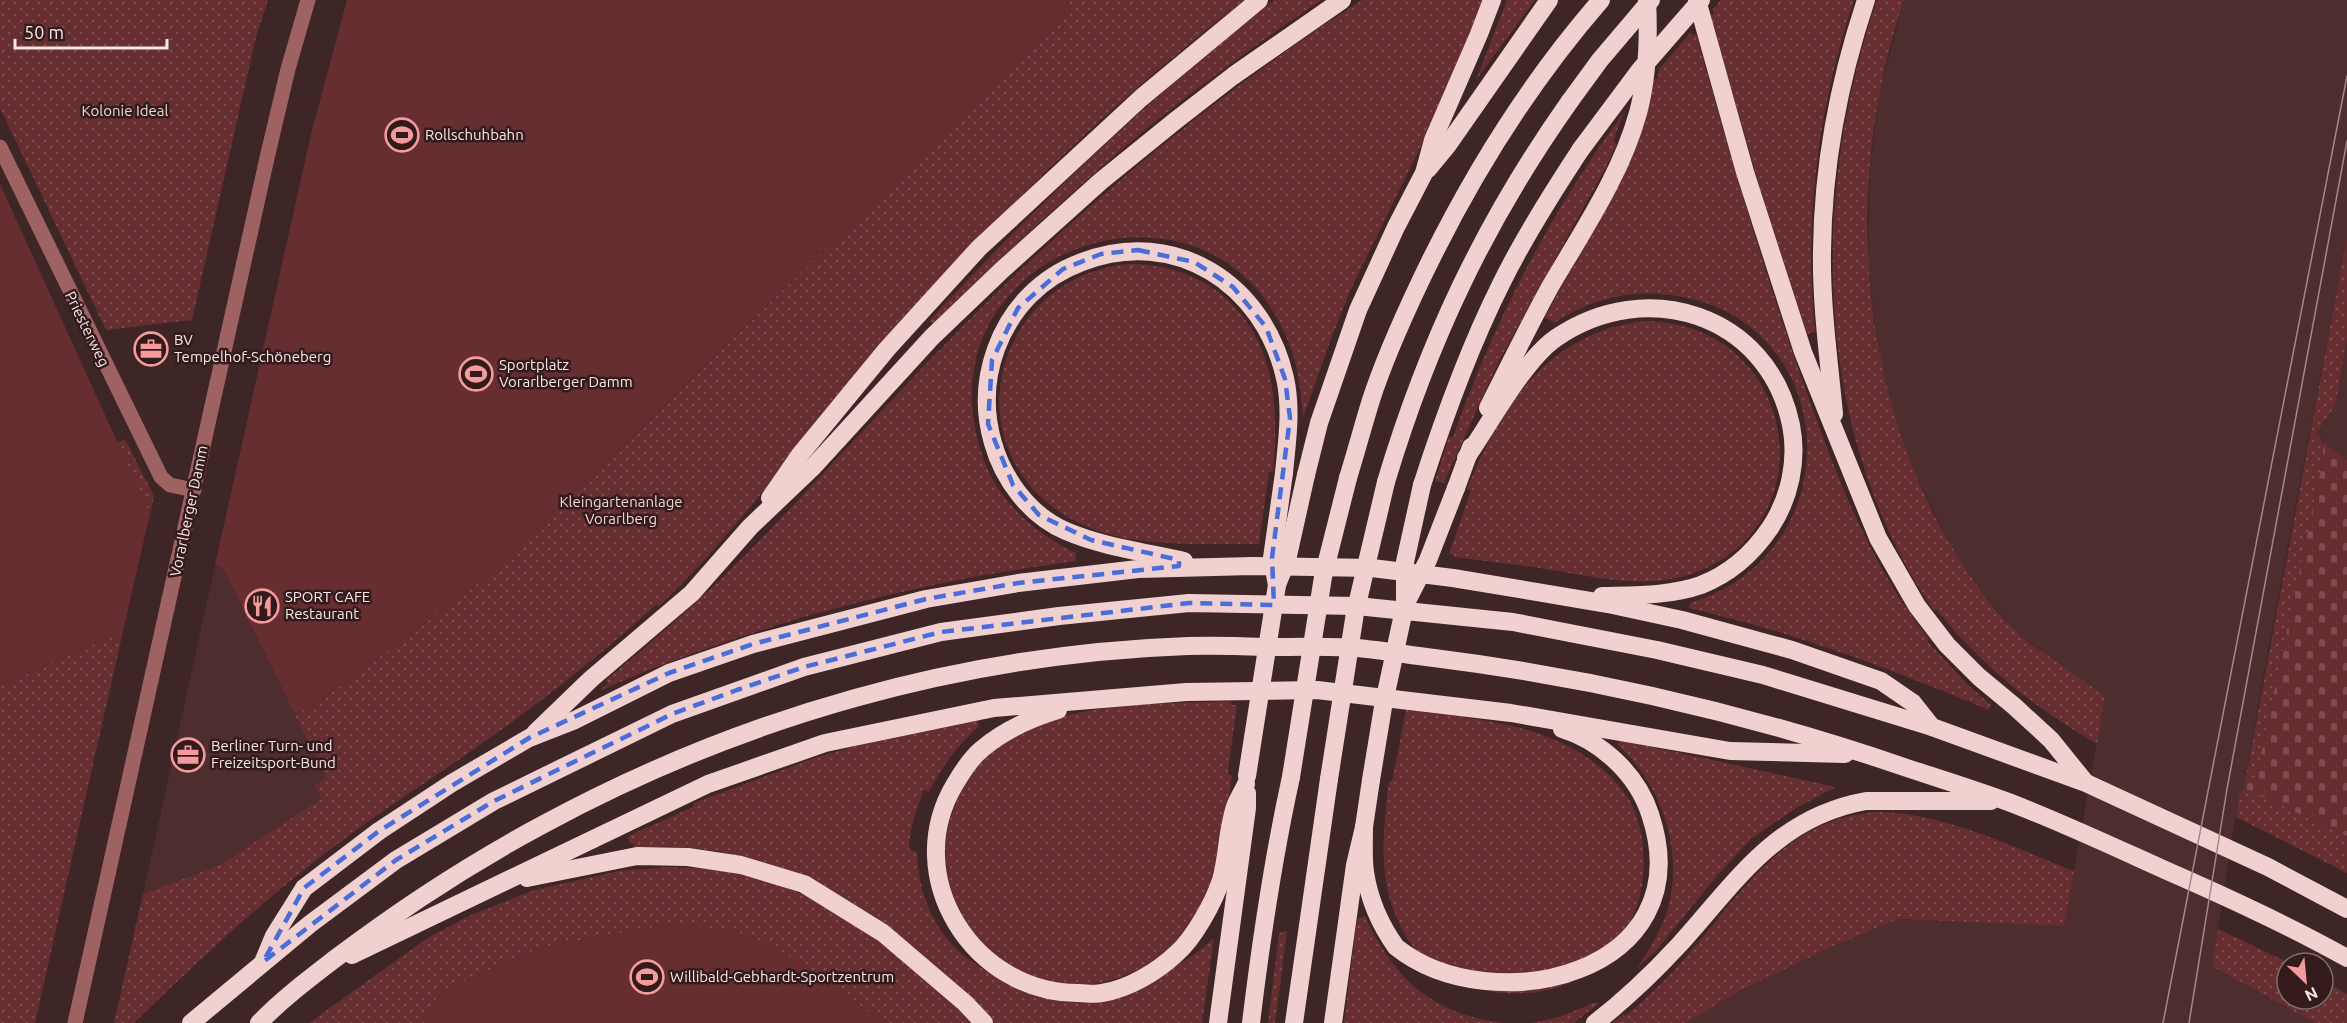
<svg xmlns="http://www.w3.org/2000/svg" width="2347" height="1023" font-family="Ubuntu,sans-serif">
<defs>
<pattern id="grass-dots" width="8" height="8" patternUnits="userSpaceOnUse" patternTransform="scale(1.5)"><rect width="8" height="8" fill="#662e31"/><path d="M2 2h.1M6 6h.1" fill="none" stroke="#7d4c4f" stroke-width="1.8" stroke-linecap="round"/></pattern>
<pattern id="cemetery-stones" width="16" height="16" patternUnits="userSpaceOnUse" patternTransform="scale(1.5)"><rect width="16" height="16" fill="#662e31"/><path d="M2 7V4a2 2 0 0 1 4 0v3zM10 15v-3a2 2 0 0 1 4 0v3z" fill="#7d4c4f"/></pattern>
</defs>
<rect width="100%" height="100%" fill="#3e2526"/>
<g fill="#4d2d2e">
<polygon points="1904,0 2347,0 2347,236 2268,651 2244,788 2239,794 2212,966 2315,1023 1686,1023 1739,991 1827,949 1898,919 2064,926 2105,696 2017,633 1975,584 1952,549 1912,467 1896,425 1879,356 1868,266 1870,167 1879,94"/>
<polygon points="2347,339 2347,460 2323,442 2321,437 2316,434 2335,406"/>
<polygon points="215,565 223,568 326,778 322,799 220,865 143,894"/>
</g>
<g fill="url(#grass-dots)">
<polygon points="0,0 268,0 256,37 192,320 106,330 0,108"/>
<path d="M1069,0H1244C1156,69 1071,143 994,224C940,281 888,342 837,401C778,471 725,544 658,607L656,605C598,657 538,705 474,749C431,780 385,808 343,840C268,895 201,958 134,1023H114L143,894L220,865L321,799L315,785L326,778L295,715L314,705L488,576L1062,20Z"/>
<path d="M1274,0H1321C1253,47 1184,96 1121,150C1056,206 994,264 934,325L929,321C1038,203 1149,99 1274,0Z"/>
<path d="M1362,0H1484L1444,99L1351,289L1331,339L1303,418C1301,391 1298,364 1287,339C1212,154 931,242 977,437C990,494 1026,528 1076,553V561C909,583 754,624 599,691L608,683L606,680C652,642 697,603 740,560C817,483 889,400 966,323C1087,202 1218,93 1362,0Z"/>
<polygon points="1507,0 1535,0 1476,80"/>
<path d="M1721,0H1854C1818,108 1804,219 1815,332L1807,334L1759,185L1710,15L1714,14L1713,9Z"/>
<path d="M1877,0H1904C1847,171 1855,365 1940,526C1961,564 1985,602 2017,632C2025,641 2036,647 2046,654C2066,668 2085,682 2105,696L2097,744C2036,709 1981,666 1937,610L1934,611C1813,435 1809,198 1877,0Z"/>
<path d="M1691,32L1692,35L1696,34C1729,151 1763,268 1803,382C1835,472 1869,564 1929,639L1927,641L1966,683L1991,705L1989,710C1889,668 1795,633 1689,608L1690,603C1856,552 1842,317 1671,295C1630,289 1588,300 1554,323L1545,317C1586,240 1638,165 1654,79H1658L1659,69Z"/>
<path d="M1624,112L1613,142L1617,144L1606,167L1498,363L1444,483L1435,481L1449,437H1453C1496,317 1549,215 1624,112Z"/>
<path d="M2347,236V339L2335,406L2316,434C2325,440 2323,449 2323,459L2256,778L2246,777Z"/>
<path d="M1128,264C1199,263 1255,306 1270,376C1277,408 1276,440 1273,472H1269L1259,544C1198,543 1127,550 1071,519C950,452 991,278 1128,264Z"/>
<path d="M1644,321C1806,323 1829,539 1681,577C1636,588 1589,576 1545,569C1515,564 1484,561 1454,557V555L1449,554L1471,490L1467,489C1500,406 1549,332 1644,321Z"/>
<polygon points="125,439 154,496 150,514 117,443"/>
<polygon points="123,631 35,1023 0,1023 0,686"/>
<path d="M1231,701L1232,705H1237L1228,771L1229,775H1232C1226,819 1221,867 1200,907C1144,1012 1002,1012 955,900C942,868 942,834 956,803C969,773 989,750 1018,734C1079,701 1164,704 1231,701Z"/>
<path d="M1406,710C1462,717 1524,721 1574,749C1595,761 1618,780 1630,801C1648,834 1649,891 1629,924C1625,933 1614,940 1608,947C1599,957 1590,969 1579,977C1556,995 1501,998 1474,987C1464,984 1455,976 1447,970C1438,965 1428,960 1420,953C1411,946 1404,934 1399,923C1377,877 1383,830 1389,781H1392Z"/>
<path d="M977,717L979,726C957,746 942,766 929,792L924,790C916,810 910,828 909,849L917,852C923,1014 1126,1023 1214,938L1202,1023H996C894,924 785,835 634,848L633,844L630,843L628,837L630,835L693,807L694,803L817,757L878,740Z"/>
<path d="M1621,740L1836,787L1796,808L1751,839L1716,877L1656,951L1636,969C1650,949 1663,928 1669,904C1683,846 1660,783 1617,744Z"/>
<polygon points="2244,788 2347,836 2347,873 2236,817 2239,794"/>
<path d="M1877,812C1943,812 2012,847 2074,871L2064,926L1898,919L1827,949L1739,991L1686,1023H1612L1623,1014L1625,1016C1646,999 1666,980 1684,959C1740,896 1783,818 1877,812Z"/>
<path d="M666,867C687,868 709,867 730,871C824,888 908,956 972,1023H884L801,965L752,937L667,925L539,948L441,992L426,1017L425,1023H309L429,937L469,916L534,890L619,871Z"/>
<path d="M1365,916C1394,979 1432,1014 1503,1023H1344L1357,919Z"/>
<polygon points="2218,929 2289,963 2287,963 2287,999 2323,999 2323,981 2347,994 2347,1023 2315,1023 2212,966"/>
<polygon points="1287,931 1275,1023 1268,1023 1279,933"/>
<polygon points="1597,1002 1598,1004 1574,1023 1531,1023 1559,1017"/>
</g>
<polygon fill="url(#cemetery-stones)" points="2323,442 2347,460 2347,836 2244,788 2246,776 2256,778 2323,459"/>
<g fill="#662e31">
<polygon points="347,0 1069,0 1062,20 488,576 314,705 295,715 223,568 215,565 311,134"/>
<polygon points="0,184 150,514 123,631 0,686"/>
<path d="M667,925C695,927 727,926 753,938C800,959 843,993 884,1023H425L426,1017L441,992L539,948Z"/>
</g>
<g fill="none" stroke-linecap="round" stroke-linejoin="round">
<g stroke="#9e6263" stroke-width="15">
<polyline points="0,147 161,477 170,485 194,490"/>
<polyline points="75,1023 267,158 288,69 308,0"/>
</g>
<g stroke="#f0d1d0" stroke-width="18">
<polyline points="1697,0 1745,172 1803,352 1878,538 1917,606 1947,645 1979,677 2014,706 2051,740 2085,782"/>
<polyline points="1428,169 1447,146 1549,0"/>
<path d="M1488,408C1508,368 1528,327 1550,287C1582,232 1621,175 1638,113C1648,76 1649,38 1647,0"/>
<path d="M1834,414C1829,360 1821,305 1822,250C1823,164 1839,81 1866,0"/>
<path d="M1466,458C1489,425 1524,360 1556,338C1646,276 1768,314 1791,425C1798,460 1790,498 1770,528C1753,553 1729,574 1701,585C1670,596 1634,595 1602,596"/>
<polyline points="1306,475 1319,423 1358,310 1396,227 1424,173 1433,140 1479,34 1492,0"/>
<path d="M1348,478C1356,452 1363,426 1371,400C1384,360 1402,320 1420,282C1468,181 1527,85 1601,0"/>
<path d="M1386,482C1428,342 1485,221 1570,101"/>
<path d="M1422,485C1444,417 1469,348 1501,284C1524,237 1552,193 1581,149"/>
<polyline points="1456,488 1471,447"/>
<polyline points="770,498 799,456 887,349 979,248 1141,98 1259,0"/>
<path d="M1184,561C1145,552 1103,547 1066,531C1030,516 1003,479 993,443C984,412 985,379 996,349C1011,308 1041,277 1082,262C1175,226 1264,284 1285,378C1292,410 1287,441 1284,473"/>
<path d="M1058,710C1032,718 1004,730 982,749C971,758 962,772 955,784C899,877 974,994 1079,993C1086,993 1095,995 1102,993C1128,989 1157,972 1177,953C1194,938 1214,902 1221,880C1228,856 1227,828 1236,804C1239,797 1243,791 1246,784"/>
<polyline points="535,733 591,679 692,593 750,527 813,467 932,337 1002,270 1101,181 1175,121 1233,76 1342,0"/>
<path d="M1364,827C1364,842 1363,858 1365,872C1369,899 1381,926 1396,947C1491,1023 1704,975 1650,814C1637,774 1601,741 1562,729"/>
<polyline points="527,878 637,856 688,857 741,865 804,884 883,933 965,1003 984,1023"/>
<polyline points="352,955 708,784 825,743 994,708 1186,692 1317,690 1511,713 1730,751 1845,754"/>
<polyline points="264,960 274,936 304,888 379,831 452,783 529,738 575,720 669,673 753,644 926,599 1018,583 1138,569 1252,566 1372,568 1453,578 1608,604 1682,620 1792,650 1881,681 1913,703 1932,727"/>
<polyline points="191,1023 310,924 396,860 494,801 672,714 804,667 941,632 1059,616 1189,603 1357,606 1513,622 1657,650 1763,675 1932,727 2086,783 2268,867 2347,909"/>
<path d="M259,1023C282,999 310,978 336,958C402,908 471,863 544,824C742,717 962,654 1188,646C1214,645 1240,646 1266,647C1296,647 1327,646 1356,648C1382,650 1408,655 1434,658C1594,678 1752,715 1904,767C1940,779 1976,790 2011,803C2063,823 2114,847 2165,870C2227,897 2288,925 2347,958"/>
<polyline points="1218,1023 1247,808 1247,793"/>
<path d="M1251,1023C1261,940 1273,859 1291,777"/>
<polyline points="1294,1023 1329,779"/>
<polyline points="1333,1023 1355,865 1364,827 1371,780"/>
<path d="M1595,1023C1626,999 1653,973 1679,945C1736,882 1776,817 1866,801H1991"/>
</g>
<g stroke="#9f8a8b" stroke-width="1.5">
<polyline points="2163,1023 2347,76"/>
<polyline points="2189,1023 2227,789 2347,141"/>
</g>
<g stroke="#f0d1d0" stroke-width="18">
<polyline points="1570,101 1600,60 1651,0"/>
<polyline points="1581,149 1640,70 1701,0"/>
<polyline points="1277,585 1272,558 1284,473"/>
<polyline points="1407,601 1428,560 1456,488"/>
<polyline points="1247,776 1277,585 1287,560 1306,475"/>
<polyline points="1291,777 1323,577 1348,478"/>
<polyline points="1329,779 1355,613 1386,482"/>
<polyline points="1371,780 1383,707 1405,605 1405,562 1422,485"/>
</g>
</g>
<path fill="none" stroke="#496ddb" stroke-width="4.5" stroke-dasharray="12 8" stroke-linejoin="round" d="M1138,250L1194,262L1233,287L1266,327L1285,379L1290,418L1272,558L1274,605L1189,603L941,632L804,667L737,690L672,714L494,801L396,860L263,962L304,888L379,831L529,738L669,673L753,644L926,599L1018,583L1179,566V560L1091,540L1039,515L1013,485L988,424L992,360L1018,308L1063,269L1101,254Z"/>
<defs>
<symbol id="stadium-ring" viewBox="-11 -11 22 22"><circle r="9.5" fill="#331b1c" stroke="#f59b9d" stroke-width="1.5"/><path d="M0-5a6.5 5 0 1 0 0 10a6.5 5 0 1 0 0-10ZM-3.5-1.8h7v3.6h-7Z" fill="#f59b9d"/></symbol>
<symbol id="office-ring" viewBox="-11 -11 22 22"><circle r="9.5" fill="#331b1c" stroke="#f59b9d" stroke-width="1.5"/><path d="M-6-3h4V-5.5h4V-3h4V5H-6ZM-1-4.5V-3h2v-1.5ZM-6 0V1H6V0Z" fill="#f59b9d"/></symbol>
<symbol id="restaurant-ring" viewBox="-11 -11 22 22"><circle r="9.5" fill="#331b1c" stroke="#f59b9d" stroke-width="1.5"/><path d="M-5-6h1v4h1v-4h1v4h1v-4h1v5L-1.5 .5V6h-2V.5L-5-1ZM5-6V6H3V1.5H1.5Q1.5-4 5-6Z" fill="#f59b9d"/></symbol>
</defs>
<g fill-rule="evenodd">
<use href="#stadium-ring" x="383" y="116" width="38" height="38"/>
<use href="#office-ring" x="132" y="330" width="38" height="38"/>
<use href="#stadium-ring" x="457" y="355" width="38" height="38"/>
<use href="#restaurant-ring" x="243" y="587" width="38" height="38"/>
<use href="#office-ring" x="169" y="736" width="38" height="38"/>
<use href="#stadium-ring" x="628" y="958" width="38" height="38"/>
</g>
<g text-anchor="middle" stroke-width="5" stroke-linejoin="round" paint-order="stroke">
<g font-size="15" fill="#eed4d4" stroke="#331b1c">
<text x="125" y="116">Kolonie Ideal</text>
<text x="621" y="507">Kleingartenanlage<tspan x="621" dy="17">Vorarlberg</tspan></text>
</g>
<g font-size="15" fill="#f9e7e7" stroke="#331b1c" text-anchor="start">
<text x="425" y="140">Rollschuhbahn</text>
<text x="174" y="345">BV<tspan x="174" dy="17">Tempelhof-Schöneberg</tspan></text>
<text x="499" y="370">Sportplatz<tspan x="499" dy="17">Vorarlberger Damm</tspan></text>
<text x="285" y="602">SPORT CAFE<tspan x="285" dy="17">Restaurant</tspan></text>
<text x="211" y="751">Berliner Turn- und<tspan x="211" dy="17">Freizeitsport-Bund</tspan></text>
<text x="670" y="982">Willibald-Gebhardt-Sportzentrum</text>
</g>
<g font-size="15" fill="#f9e7e7" stroke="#331b1c">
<text transform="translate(87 329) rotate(64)" y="5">Priesterweg</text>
<text transform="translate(189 511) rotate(-78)" y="5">Vorarlberger Damm</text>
</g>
</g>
<g transform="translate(2305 981) rotate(154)"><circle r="28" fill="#331b1c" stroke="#826d6d" stroke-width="1.5"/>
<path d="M0-4.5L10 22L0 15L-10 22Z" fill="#f59b9d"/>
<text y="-9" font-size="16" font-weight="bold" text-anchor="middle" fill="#f9e7e7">N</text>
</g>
<path d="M15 39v9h152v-9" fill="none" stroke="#f9e7e7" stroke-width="3"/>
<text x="24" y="39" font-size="18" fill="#f9e7e7" stroke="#331b1c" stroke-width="4.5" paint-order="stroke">50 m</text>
</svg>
